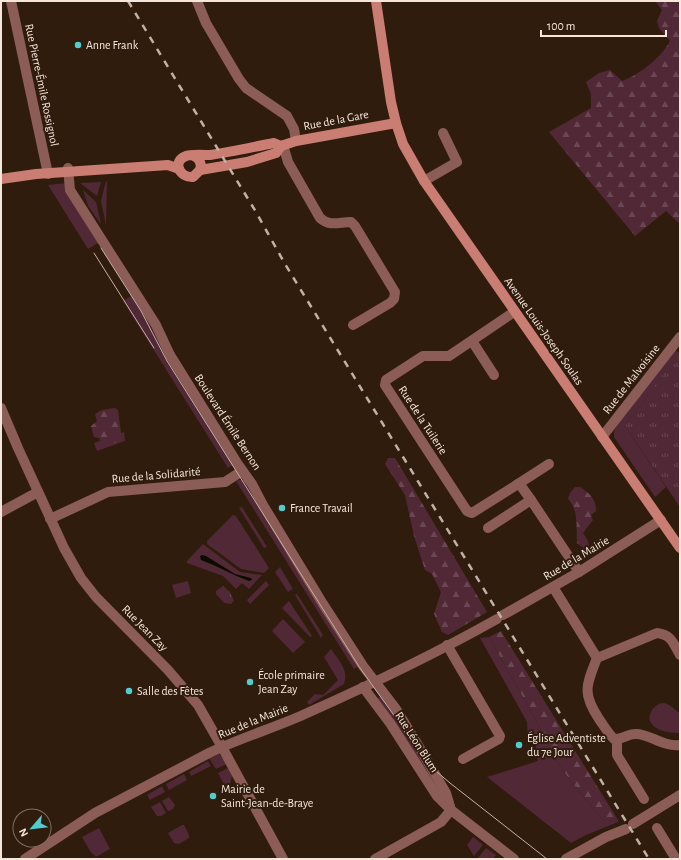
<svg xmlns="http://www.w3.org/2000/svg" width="681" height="860" font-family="'Alegreya Sans',sans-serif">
<defs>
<pattern id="forest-firs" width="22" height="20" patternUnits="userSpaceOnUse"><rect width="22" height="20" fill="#502836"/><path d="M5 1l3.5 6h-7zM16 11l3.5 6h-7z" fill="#6a4753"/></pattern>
<pattern id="park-tufts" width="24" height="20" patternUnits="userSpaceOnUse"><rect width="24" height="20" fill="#502836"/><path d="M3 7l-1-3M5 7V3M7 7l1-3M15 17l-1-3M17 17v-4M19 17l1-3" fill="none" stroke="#6a4753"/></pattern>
</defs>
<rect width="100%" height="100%" fill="#301c0d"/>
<g fill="#502836">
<polygon points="106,181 107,182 106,225 101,201"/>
<polygon points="101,182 97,196 80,183"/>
<polygon points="67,183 100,242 88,249 48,185"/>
<polygon points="83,190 96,202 101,224 88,206"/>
<polygon points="133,295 143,312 165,354 234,464 228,468 123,301"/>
<polygon points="675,350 680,353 625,426 666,487 655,497 614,437 614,431 618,424"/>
<polygon points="124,432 125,441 97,451 94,443"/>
<polygon points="239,480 244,480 360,665 354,669 236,481"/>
<polygon points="242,507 267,547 264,548 239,508"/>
<polygon points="233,515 236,516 269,568 264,573 241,569 207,544 207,541"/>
<polygon points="203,544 240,572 262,575 249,589 242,583 236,589 223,576 187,563 187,561"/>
<polygon points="280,567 293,589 288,592 275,572"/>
<polygon points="188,581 191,593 176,598 172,585"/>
<polygon points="266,581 269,585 250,604 247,600"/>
<polygon points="297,594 323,635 321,638 295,595"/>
<polygon points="289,601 312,636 310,637 282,608"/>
<polygon points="283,619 305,642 293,653 272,631"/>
<polygon points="489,637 537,722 552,755 570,780 602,819 618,822 586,835 571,843 487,777 538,761 535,739 528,740 527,722 480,638"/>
<path d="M331,649C339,661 349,670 344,684L309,705L307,702L315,694L323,695L338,680L324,657Z"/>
<polygon points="383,694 431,775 420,762 376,700"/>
<path d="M662,703C670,703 673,709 680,713V733C673,733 664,732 658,729C644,722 649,707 662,703Z"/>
<polygon points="219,754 227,764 216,769 209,758"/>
<polygon points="208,761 211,766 191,776 189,772"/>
<polygon points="228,768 232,776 228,792 218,773"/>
<polygon points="184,774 187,780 169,790 166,784"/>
<polygon points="162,786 165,792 150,800 147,795"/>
<polygon points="169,797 175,805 173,809 168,811 162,801"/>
<polygon points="160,802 166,813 161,816 157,816 151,807"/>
<polygon points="182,825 184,825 189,835 189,838 179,844 174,843 168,833"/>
<polygon points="99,828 110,849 96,857 90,851 82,837"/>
<polygon points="473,837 483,845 474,856 467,845"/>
<polygon points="486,848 496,855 493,859 477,859"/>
</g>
<g fill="url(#forest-firs)">
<path d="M655,1H680V224L666,211L635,236L549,132L591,108V94L586,82L599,73L610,70L622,81C639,75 662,57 670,41L659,28L657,21L662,10Z"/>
<polygon points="115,408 118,410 122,440 109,445 102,443 99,438 94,437 91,426 97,421 95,414 102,410"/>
<polygon points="388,458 395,458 487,612 448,635 442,632 434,614 441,592 432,574 425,570 414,536 405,495 385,464"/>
<path d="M575,487H580C590,494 596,498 596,511L591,515L593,520L583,533L588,541L589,546L586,550L577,543C576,528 579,510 568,499L570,493Z"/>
<polygon points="501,631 618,820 618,822 602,819 570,780 552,755 537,722 489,637"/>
</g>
<g fill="url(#park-tufts)">
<polygon points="680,352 680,507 625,426"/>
<polygon points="223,586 230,592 234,601 231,604 224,603 216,594 216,591"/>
</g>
<path fill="#0b0c00" d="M202,555L206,556L235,574L251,578L252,580L249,581C232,575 218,566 201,560L200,556Z"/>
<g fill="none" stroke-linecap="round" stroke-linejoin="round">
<g stroke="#8c5c56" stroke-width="10">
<polyline points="11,1 48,174"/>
<polyline points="197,1 206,23 239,79 246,88 287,116 294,129 296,141"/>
<path d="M283,145L288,162L320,218C330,227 339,222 351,222L355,226L395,292L394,299L390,303L353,325"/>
<polyline points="68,168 70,190 156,325 170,355 237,463 252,484 263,505 323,604 363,666 396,709 418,745 446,793 451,810"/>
<polyline points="424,181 457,162 443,133"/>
<polyline points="514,312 449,356 423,356 386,380 385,385 467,511 472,513 518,484 521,486 531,500"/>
<polyline points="472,341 494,375"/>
<polyline points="1,408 18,448 64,548 81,578 96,597 168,670 198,705 222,747 283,859"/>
<polyline points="602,437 680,337"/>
<polyline points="518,484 549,464"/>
<polyline points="1,512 38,492"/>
<polyline points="50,519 108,492 225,482 242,471"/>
<polyline points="488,528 531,500 579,572"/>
<polyline points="553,587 597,658"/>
<polyline points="503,615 579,572 661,520"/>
<polyline points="447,645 500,736 499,739 463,759"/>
<path d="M680,655C673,643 672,635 657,633L597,658C586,686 582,693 599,719C604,726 608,733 614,739C622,740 627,734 635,734C649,733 662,747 680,745"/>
<polyline points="363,687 390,723 437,796 451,810 514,859"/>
<polyline points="617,740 617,755 644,799"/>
<polyline points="633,824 680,795"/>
<polyline points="657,828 676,859"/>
<path d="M25,859L95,813L209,753C240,738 274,728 305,714C370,685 435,654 497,619"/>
<polyline points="375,859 441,822 451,810"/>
<polyline points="566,859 606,837 626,829"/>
</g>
<g stroke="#c97d73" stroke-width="10">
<polyline points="376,1 391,102 396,123 403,144 424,181 680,548"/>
<path d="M194,156C200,159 202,164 200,170L193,177C179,178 172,161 186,156C190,154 204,155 210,155C231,152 253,147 274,143L281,146L296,141L396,123"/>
<polyline points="200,170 247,162 276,153 281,146"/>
<polyline points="1,179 36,174 168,165 179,169"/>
</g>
<g stroke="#c1b1a6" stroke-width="1">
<polyline points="101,248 141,311 167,361 360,668 393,714 416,749 430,766 450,783 547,859"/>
<polyline points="94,253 154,348"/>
</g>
<polyline stroke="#c1b1a6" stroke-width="2.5" stroke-dasharray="7 7" stroke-linecap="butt" points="128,1 256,212 285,264 649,859"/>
</g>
<g fill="#52cdcf" stroke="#301c0d" stroke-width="1.5">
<circle cx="78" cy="45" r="4"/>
<circle cx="282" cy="508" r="4"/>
<circle cx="250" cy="682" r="4"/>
<circle cx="129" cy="691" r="4"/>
<circle cx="519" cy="745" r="4"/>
<circle cx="213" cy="796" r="4"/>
</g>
<g text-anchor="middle" stroke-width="4" stroke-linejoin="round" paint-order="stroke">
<g font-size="12" fill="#f6e7dd" stroke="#301c0d" text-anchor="start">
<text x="86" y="49">Anne Frank</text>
<text x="290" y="512">France Travail</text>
<text x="258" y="679">École primaire<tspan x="258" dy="14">Jean Zay</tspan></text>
<text x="137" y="695">Salle des Fêtes</text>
<text x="527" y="742">Église Adventiste<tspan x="527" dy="14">du 7e Jour</tspan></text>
<text x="221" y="793">Mairie de<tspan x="221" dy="14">Saint-Jean-de-Braye</tspan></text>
</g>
<g font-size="12" fill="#f6e7dd" stroke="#301c0d">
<text transform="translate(42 85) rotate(78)" y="4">Rue Pierre-Émile Rossignol</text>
<text transform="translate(336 120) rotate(-11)" y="4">Rue de la Gare</text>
<text transform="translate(544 331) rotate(55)" y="4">Avenue Louis-Joseph Soulas</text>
<text transform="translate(631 379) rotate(-52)" y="4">Rue de Malvoisine</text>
<text transform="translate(423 420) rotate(57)" y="4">Rue de la Tuilerie</text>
<text transform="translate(228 422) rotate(57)" y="4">Boulevard Émile Bernon</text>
<text transform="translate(156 475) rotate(-5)" y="4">Rue de la Solidarité</text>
<text transform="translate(576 558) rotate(-31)" y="4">Rue de la Mairie</text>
<text transform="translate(145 628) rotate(45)" y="4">Rue Jean Zay</text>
<text transform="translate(253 721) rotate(-22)" y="4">Rue de la Mairie</text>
<text transform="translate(417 742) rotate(57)" y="4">Rue Léon Blum</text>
</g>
</g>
<rect width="681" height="860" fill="none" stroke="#f6e7dd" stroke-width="4"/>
<g transform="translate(32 828) rotate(242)"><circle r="19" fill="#301c0d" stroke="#7f6d60"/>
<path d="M0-3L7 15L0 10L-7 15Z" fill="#52cdcf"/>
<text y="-6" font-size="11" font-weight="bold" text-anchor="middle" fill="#f6e7dd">N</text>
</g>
<path d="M541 30v6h125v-6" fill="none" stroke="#f6e7dd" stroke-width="2"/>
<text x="547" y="30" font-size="12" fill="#f6e7dd" stroke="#301c0d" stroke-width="3" paint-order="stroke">100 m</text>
</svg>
